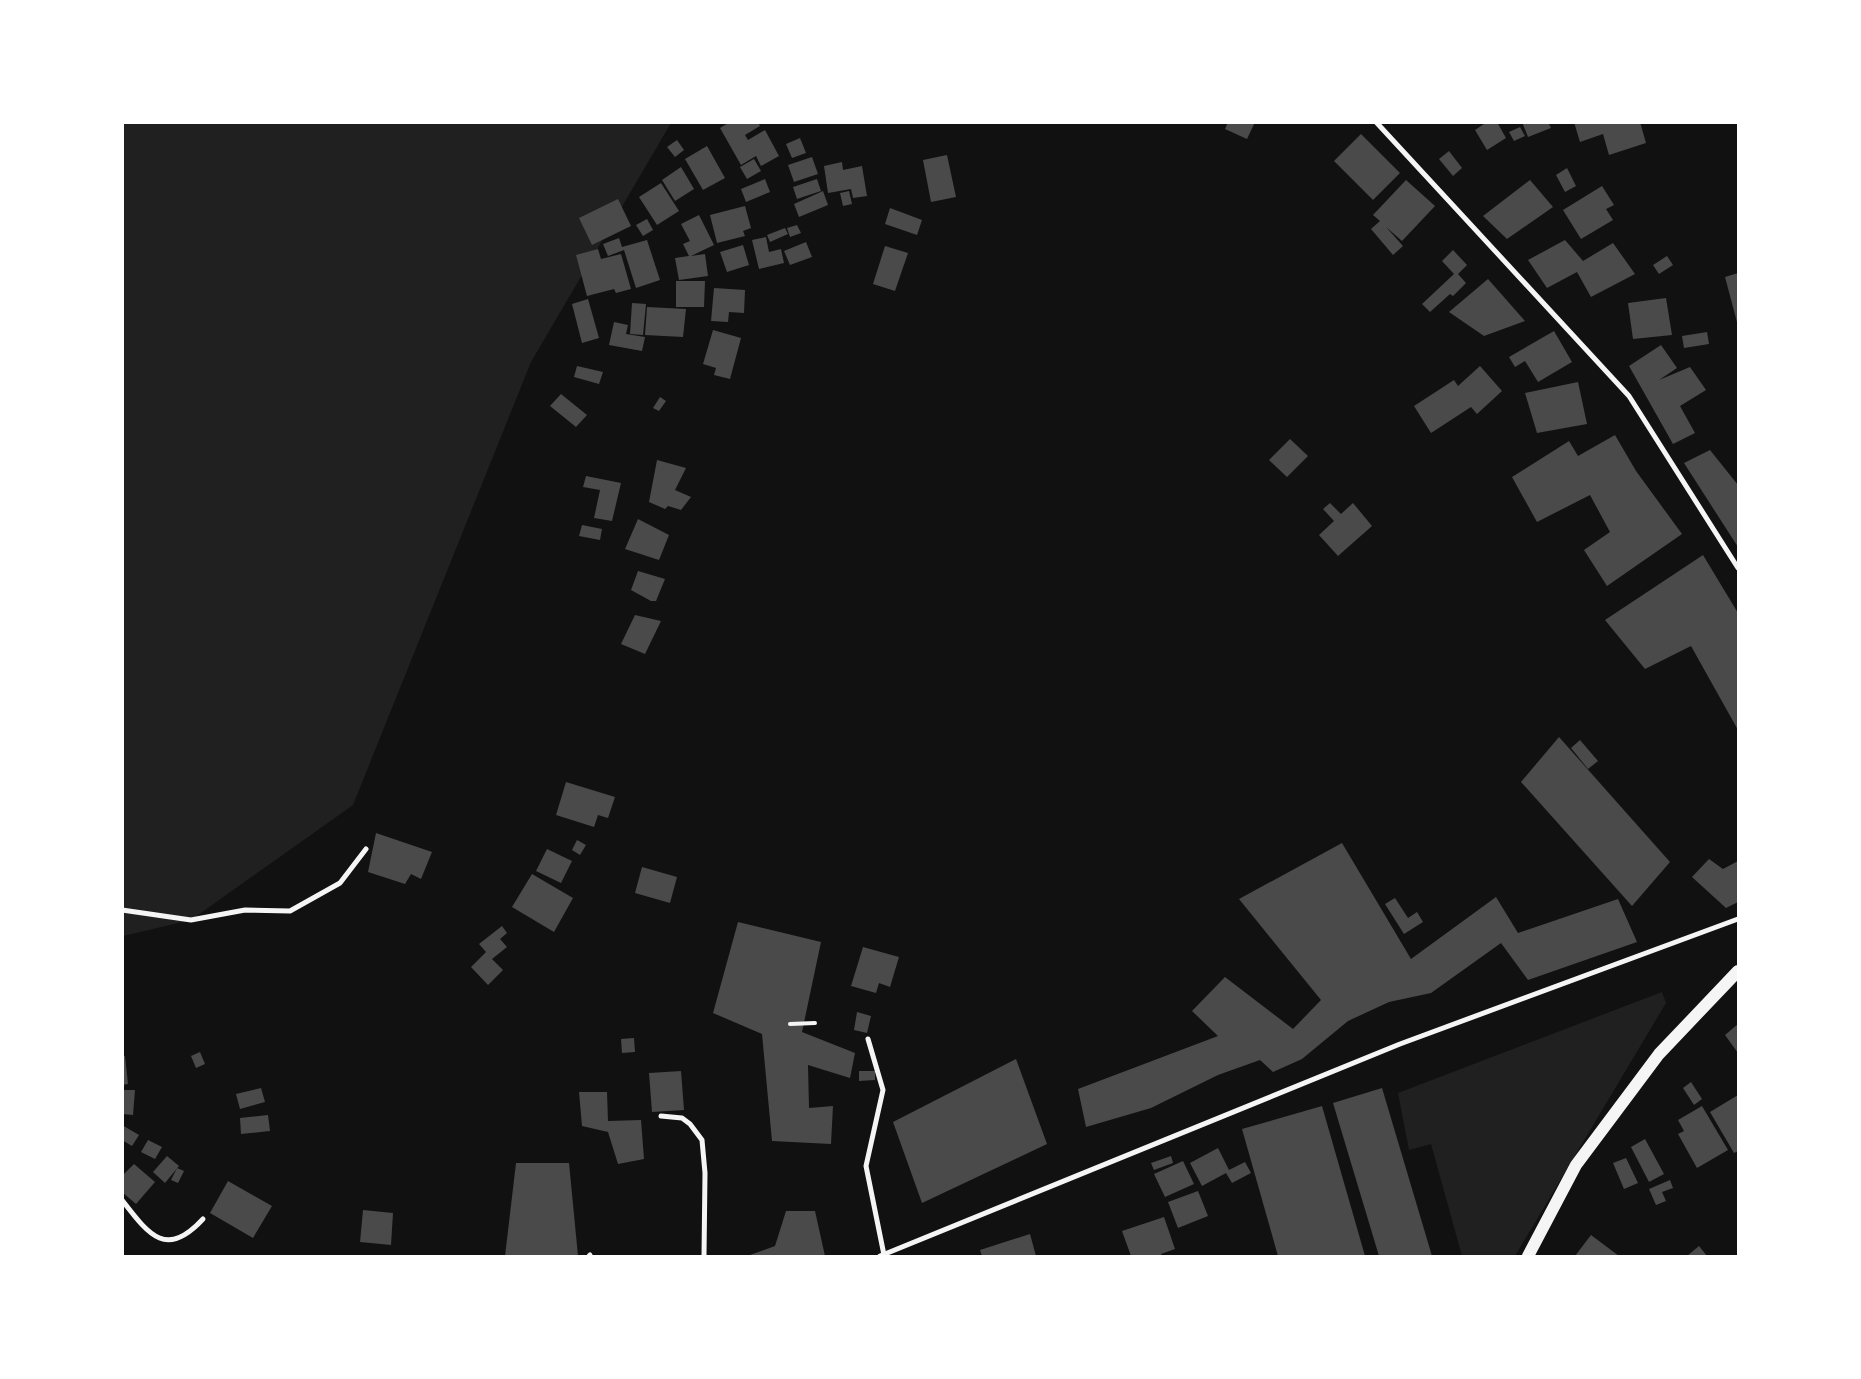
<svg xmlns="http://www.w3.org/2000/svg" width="1861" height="1379" font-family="'Playfair Display',serif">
<rect width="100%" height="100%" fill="#111"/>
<g fill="#202020">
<polygon points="122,123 671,123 531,362 353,805 191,920 123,936"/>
<polygon points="1662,992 1666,1003 1515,1256 1462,1256 1431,1144 1409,1150 1398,1093"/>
</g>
<g fill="#4a4a4a">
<polygon points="730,122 758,122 760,126 745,135 748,140 765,130 779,156 761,166 756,156 741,165 720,128"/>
<polygon points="1228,122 1255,122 1247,139 1225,129"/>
<polygon points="1487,122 1497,122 1506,138 1487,150 1475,130"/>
<polygon points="1522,122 1548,122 1551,128 1528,137"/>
<polygon points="1574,122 1640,122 1646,143 1609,155 1603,134 1580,142"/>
<polygon points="1520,127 1525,136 1514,141 1509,132"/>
<polygon points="1361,134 1400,173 1373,200 1334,161"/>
<polygon points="800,138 806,153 792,158 786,144"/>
<polygon points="677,140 684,150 675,157 667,147"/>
<polygon points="707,146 725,178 703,190 685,159"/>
<polygon points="1449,151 1462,168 1453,176 1439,159"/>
<polygon points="947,155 956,197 931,202 923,160"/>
<polygon points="812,157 818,174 794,182 788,165"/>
<polygon points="754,159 761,171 747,179 740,167"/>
<polygon points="842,162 843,170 862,166 867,196 853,198 851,189 828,193 824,166"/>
<polygon points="681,167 694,189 675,201 662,180"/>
<polygon points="1567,168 1576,186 1565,192 1556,175"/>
<polygon points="765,179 770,192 746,202 741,189"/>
<polygon points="817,179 821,191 797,199 793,187"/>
<polygon points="1406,180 1435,206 1402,241 1386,227 1403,246 1393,255 1371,229 1380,221 1373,215"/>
<polygon points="1530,180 1553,207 1507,239 1483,216"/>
<polygon points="661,183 679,211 657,225 639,197"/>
<polygon points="1602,186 1614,205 1606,209 1613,220 1581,239 1563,210"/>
<polygon points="823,191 828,205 799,217 794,204"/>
<polygon points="849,191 852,204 843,206 840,193"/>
<polygon points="618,199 631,226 592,245 579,218"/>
<polygon points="745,206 751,228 743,231 745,236 717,243 710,215"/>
<polygon points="890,208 922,220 917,235 885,224"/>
<polygon points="699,215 714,245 691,256 705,254 708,276 679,280 675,258 689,256 683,244 690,241 681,224"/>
<polygon points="647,219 653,230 643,236 636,225"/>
<polygon points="797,225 801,233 790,237 787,228"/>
<polygon points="785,228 788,234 770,242 767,235"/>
<polygon points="766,237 769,252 781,249 784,263 759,269 752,240"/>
<polygon points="619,238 622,247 647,240 660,280 636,288 624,250 608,256 603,244"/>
<polygon points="1565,240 1583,261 1613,243 1635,274 1591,297 1577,272 1547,288 1528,260"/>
<polygon points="806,242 812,257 790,265 784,251"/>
<polygon points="743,245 749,265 727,272 720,252"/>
<polygon points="885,246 908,253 895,291 873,284"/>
<polygon points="598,249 601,259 621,254 631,289 616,293 614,289 587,296 576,255"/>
<polygon points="1453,250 1467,265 1458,274 1466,283 1453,296 1450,294 1430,312 1422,304 1454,274 1442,261"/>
<polygon points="1667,256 1673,265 1659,274 1653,265"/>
<polygon points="1738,273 1738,326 1725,277"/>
<polygon points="1488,279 1525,321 1484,336 1449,312"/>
<polygon points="676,281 705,281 704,307 676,307"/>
<polygon points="714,288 745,290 744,313 729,312 728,322 711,321"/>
<polygon points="1666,298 1672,335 1633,339 1628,303"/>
<polygon points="588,299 599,338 582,343 572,304"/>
<polygon points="632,303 646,304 643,335 630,334"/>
<polygon points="647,307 686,309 683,337 645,335"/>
<polygon points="614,322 628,325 626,334 645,337 642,351 609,345"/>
<polygon points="713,330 741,338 730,379 714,375 716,368 703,364"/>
<polygon points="1554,331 1572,362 1538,382 1525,361 1515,367 1509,357"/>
<polygon points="1707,332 1709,344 1684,348 1682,336"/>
<polygon points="1661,345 1677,368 1659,380 1690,367 1706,390 1680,406 1695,433 1673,444 1629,366"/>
<polygon points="577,366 603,372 599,384 574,377"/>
<polygon points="1480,366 1502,391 1477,414 1471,407 1431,433 1414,406 1454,380 1458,386"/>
<polygon points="1578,382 1587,424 1537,433 1525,393"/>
<polygon points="561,394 587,415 576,427 550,406"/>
<polygon points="660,397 666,401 659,411 653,408"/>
<polygon points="1615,435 1636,471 1682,534 1607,586 1584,550 1610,532 1590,495 1537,522 1512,477 1569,441 1578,456"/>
<polygon points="1290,439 1308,456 1287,477 1269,460"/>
<polygon points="1710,450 1738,485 1738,547 1684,463"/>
<polygon points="657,460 686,468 675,490 691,497 681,510 668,506 665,509 649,502"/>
<polygon points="586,476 621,483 612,521 594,518 600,490 583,487"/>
<polygon points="1330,503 1341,514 1353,503 1372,526 1338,556 1319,535 1334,521 1323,509"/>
<polygon points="638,519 669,535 659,560 625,549"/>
<polygon points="582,525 602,529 600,540 579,536"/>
<polygon points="1703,555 1738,613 1738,730 1691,646 1645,669 1605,620"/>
<polygon points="638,571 665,579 656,601 651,601 631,590"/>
<polygon points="635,615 661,621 645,654 621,644"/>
<polygon points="1559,737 1670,862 1632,906 1521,782"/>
<polygon points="1580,740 1598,761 1588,769 1571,748"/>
<polygon points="566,782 615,797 608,818 598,815 594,827 556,815"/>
<polygon points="376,833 432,852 421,879 411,874 405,884 368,872"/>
<polygon points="577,840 586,845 580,855 572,850"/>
<polygon points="1342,843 1411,959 1496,897 1518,933 1618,899 1637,942 1528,980 1501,943 1431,993 1389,1002 1348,1021 1302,1059 1273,1072 1260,1060 1218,1075 1151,1108 1086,1127 1078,1089 1218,1036 1192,1011 1225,977 1293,1029 1321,1000 1239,899"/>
<polygon points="547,849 572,861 561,883 536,871"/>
<polygon points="1709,859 1723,869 1738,861 1738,902 1726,908 1692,877"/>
<polygon points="642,867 677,877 670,903 635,893"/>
<polygon points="532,874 573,898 554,932 512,907"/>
<polygon points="1395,898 1408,918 1417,912 1423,922 1404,934 1385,904"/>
<polygon points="738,922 821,942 802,1032 855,1053 850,1078 808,1065 809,1108 833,1106 831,1144 772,1141 762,1034 713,1013"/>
<polygon points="502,926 507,933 500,939 507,947 492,959 503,970 488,985 471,967 486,952 479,944"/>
<polygon points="863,947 899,957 890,987 879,983 876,993 851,986"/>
<polygon points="857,1012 871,1016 867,1033 854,1030"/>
<polygon points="1738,1024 1738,1053 1725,1035"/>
<polygon points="634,1038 635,1052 622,1053 621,1039"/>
<polygon points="200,1052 205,1064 196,1068 191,1056"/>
<polygon points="122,1056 125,1056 128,1084 122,1085"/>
<polygon points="1016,1059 1047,1144 922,1203 893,1122"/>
<polygon points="681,1071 684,1110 652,1112 649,1073"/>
<polygon points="859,1071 875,1071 875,1080 859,1081"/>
<polygon points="1691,1082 1702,1099 1694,1105 1683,1088"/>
<polygon points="261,1088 265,1102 240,1109 236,1094"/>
<polygon points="1382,1088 1432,1256 1379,1256 1333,1103"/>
<polygon points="122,1090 135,1090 133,1115 122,1114"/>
<polygon points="579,1092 607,1092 608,1121 641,1120 644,1159 618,1164 608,1132 582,1126"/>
<polygon points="1738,1095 1738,1151 1734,1153 1710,1112"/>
<polygon points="1322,1106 1365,1256 1278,1256 1242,1129"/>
<polygon points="1702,1106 1728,1150 1697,1168 1678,1134 1684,1131 1678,1120"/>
<polygon points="268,1115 270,1131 241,1134 240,1118"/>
<polygon points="122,1125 139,1135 132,1146 122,1140"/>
<polygon points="1645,1139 1664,1174 1649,1182 1631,1147"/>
<polygon points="148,1140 162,1147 155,1159 141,1152"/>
<polygon points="1218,1148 1229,1170 1245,1162 1251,1173 1232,1183 1226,1173 1202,1186 1190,1163"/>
<polygon points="167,1156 179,1166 165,1183 153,1172"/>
<polygon points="1171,1156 1173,1163 1154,1170 1151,1163"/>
<polygon points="1626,1158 1638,1183 1624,1189 1613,1163"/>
<polygon points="1183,1161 1194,1184 1165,1197 1154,1174"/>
<polygon points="516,1163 569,1163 578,1256 505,1256"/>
<polygon points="134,1164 155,1182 136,1204 122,1192 122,1176"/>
<polygon points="177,1168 184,1171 178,1183 171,1180"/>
<polygon points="1670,1180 1673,1188 1662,1192 1666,1201 1656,1205 1649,1189"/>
<polygon points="228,1181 272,1206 253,1238 210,1213"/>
<polygon points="1198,1191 1208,1216 1178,1228 1168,1202"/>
<polygon points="363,1210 393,1213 391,1245 360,1242"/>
<polygon points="786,1211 815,1211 825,1256 747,1256 775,1246"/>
<polygon points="1164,1217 1175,1249 1161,1254 1162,1256 1131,1256 1122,1231"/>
<polygon points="1030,1234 1036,1256 982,1256 980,1250"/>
<polygon points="1591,1235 1619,1256 1575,1256"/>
<polygon points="1699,1246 1707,1256 1687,1256"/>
</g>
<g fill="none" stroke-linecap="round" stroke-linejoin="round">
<polyline stroke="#f5f5f5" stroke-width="4" points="790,1024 815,1023"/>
<g stroke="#f5f5f5" stroke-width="5">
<polyline points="1376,122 1629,396 1738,568"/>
<polyline points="122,910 191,920 245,910 290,911 340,883 366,849"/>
<polyline points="868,1039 883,1090 866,1166 884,1255"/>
<polyline points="661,1116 682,1118 690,1124 702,1140 705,1173 704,1256"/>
<path d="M122,1200C149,1235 166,1259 203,1219"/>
<polyline points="589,1256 590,1255"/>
<polyline points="880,1256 1400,1044 1738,919"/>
</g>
<polyline stroke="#f5f5f5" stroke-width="12" points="1528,1256 1576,1165 1659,1054 1738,971"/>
</g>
<rect width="1861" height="1379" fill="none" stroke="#ffffff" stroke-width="248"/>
</svg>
